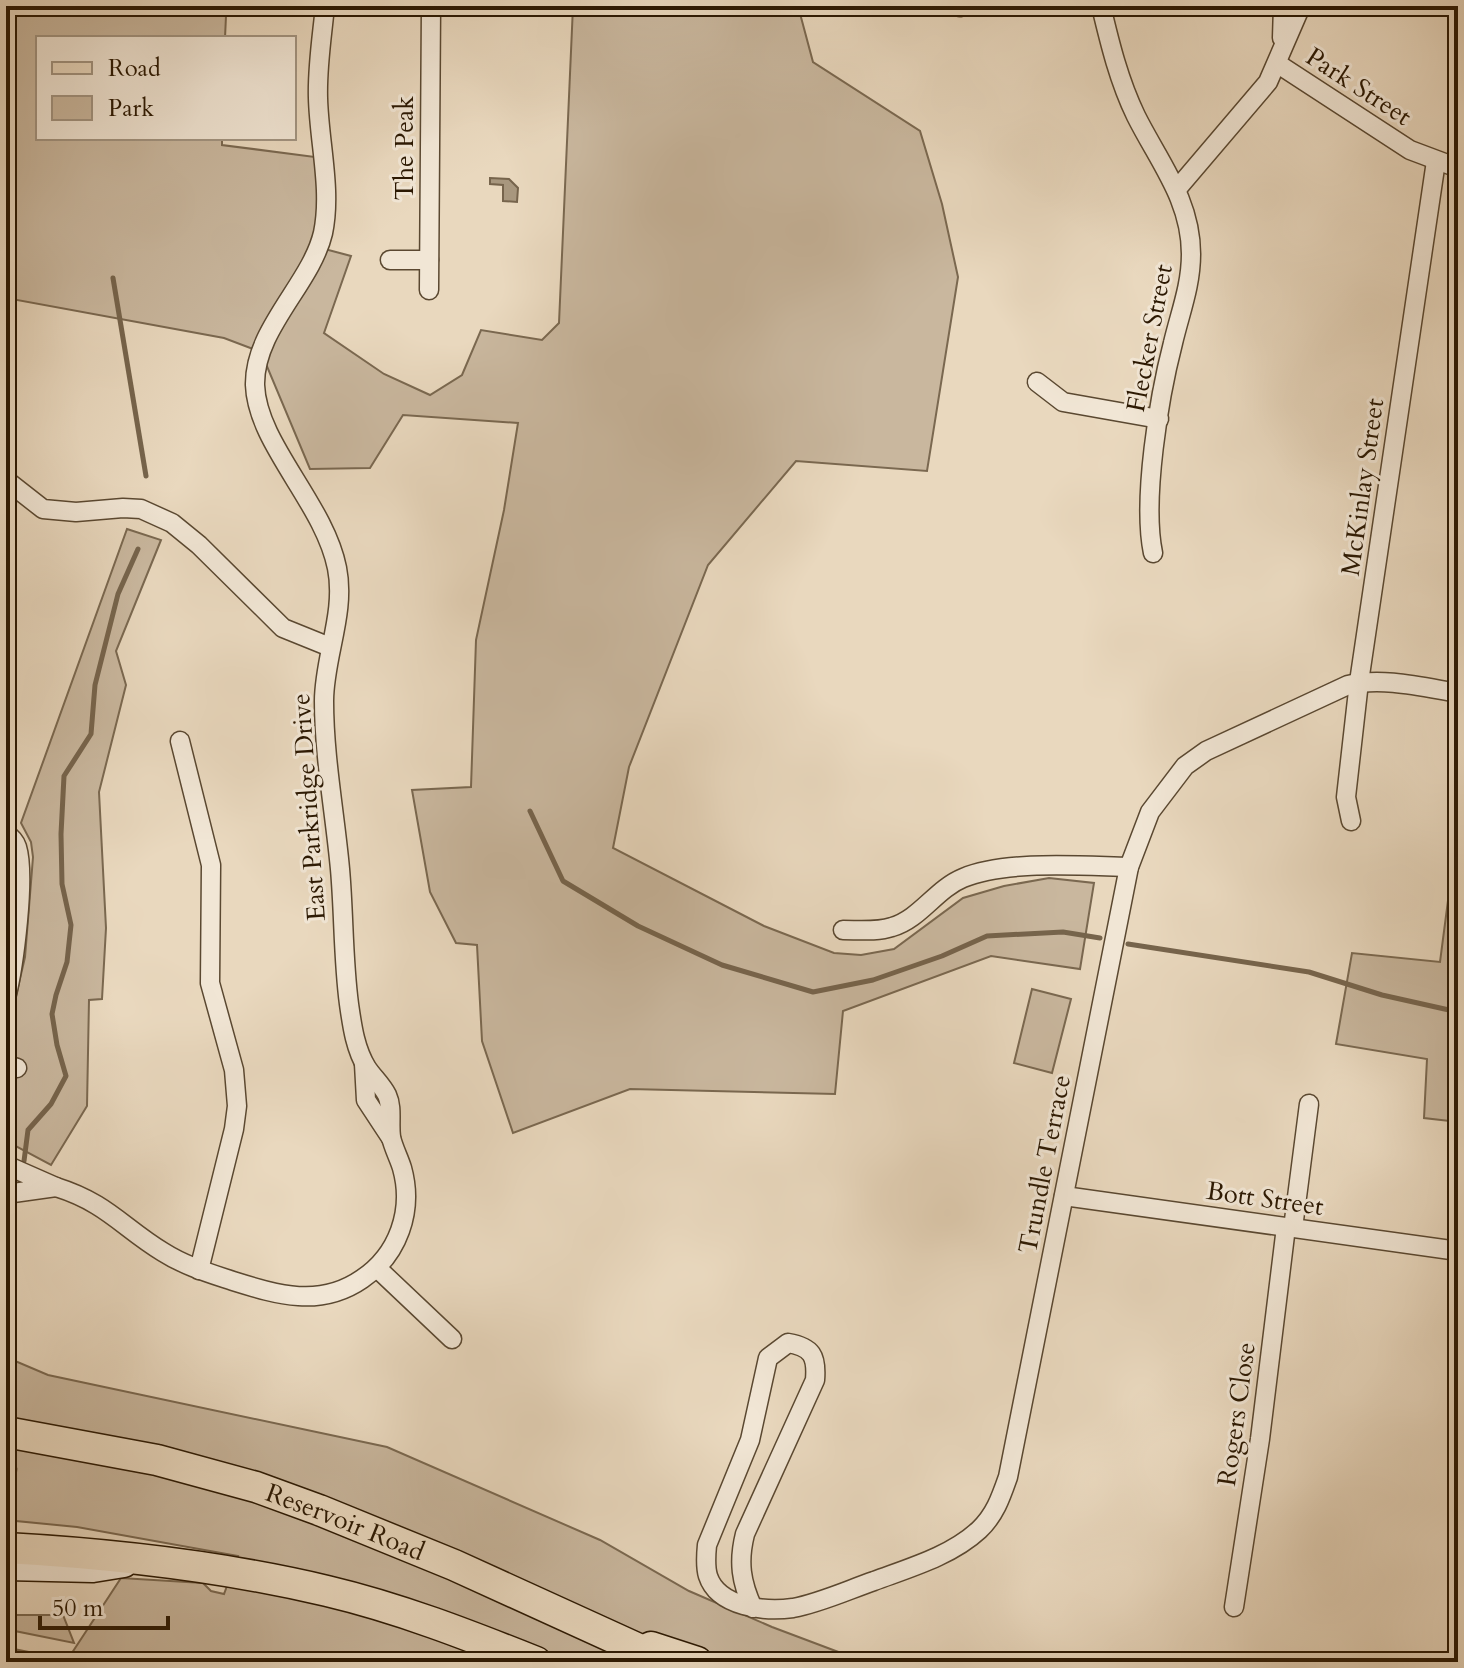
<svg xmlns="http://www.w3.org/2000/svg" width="1464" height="1668" font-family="Cardo,serif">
<rect width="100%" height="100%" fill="#e9d8be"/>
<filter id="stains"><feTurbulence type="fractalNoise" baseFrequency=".0025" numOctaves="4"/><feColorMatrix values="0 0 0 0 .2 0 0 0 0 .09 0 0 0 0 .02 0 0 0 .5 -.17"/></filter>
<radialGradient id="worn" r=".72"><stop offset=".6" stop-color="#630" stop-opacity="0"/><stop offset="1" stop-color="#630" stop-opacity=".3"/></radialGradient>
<g fill="#c9b79e" stroke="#7a6850" stroke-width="2">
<polygon points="6,6 286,6 226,16 225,38 38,38 38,138 222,138 222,145 323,158 317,247 351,256 324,333 384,374 430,395 462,375 481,330 542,340 559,323 573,6 798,6 813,62 920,131 942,204 958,277 927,471 796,461 708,565 629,767 613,848 764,926 834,953 861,955 894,949 963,898 1004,886 1049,878 1094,883 1080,969 991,956 843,1011 835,1094 630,1089 513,1133 482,1041 477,945 456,943 430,892 412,790 471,787 476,640 504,510 518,423 403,415 370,468 310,469 261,352 224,338 6,298"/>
<polygon points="127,529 161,540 116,651 126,685 99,792 106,928 102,999 89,1000 87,1106 51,1165 6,1141 6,1039 25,957 33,857 31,842 21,823"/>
<polygon points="1458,824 1458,1122 1424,1118 1427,1059 1336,1044 1352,953 1440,962"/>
<polygon points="1032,989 1071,999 1052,1073 1014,1063"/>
<polygon points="6,1351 8,1358 48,1375 387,1447 600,1540 689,1591 772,1627 865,1662 66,1662 121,1578 203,1583 211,1591 224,1594 238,1556 77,1527 6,1520"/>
<polygon points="6,1615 63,1615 74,1643 10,1630 6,1623"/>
</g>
<polygon fill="#a8977e" stroke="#76644c" stroke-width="2" points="490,178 509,179 518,188 517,202 503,201 503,185 490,184"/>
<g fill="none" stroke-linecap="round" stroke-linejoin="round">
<g stroke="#76644c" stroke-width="5">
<polyline points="113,278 146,476"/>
<polyline points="530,811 563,881 638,926 722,965 813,992 873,980 942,956 987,936 1063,932 1100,938"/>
<polyline points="1128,944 1309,972 1382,995 1458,1012"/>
<polyline points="24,1161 28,1130 51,1104 66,1076 57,1045 52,1014 56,995 67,962 71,925 62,884 61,834 64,776 91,734 95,685 118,594 138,549"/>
<polyline points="10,1501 15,1469"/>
<polyline points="6,1649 51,1658 50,1662"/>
</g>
<defs>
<g id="street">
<path d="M1101,6C1110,44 1119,81 1136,116C1159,162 1191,200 1191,254C1191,286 1180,313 1173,343C1159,397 1142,500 1153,553"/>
<polyline points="960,7 963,6"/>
<polyline points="1282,38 1283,6"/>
<polyline points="1278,64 1410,150 1458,168"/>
<polyline points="1177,189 1268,82 1301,6"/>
<polyline points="390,260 429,260"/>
<polyline points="429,290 431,6"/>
<polyline points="1037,382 1063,402 1159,419"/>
<polyline points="6,480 43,509 76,512 123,508 141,509 172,523 199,545 283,628 330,647"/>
<polyline points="180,741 211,865 210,983 234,1070 237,1106 234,1129 199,1270"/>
<polyline points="1351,821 1346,797 1359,682 1436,161"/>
<path d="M6,834C11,837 15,841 17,847C26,876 14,967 6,998"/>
<path d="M843,930C859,930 877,932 892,927C920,919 936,889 963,878C1006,860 1082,866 1129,867"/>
<polyline points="364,1064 366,1100 391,1138"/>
<polyline points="6,1065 17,1068"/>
<polyline points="6,1165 56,1187 6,1194"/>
<path d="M56,1187C107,1203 122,1227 163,1252C185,1266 209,1273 233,1281C278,1295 320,1308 362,1279C398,1255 414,1211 402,1168C399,1158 393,1147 391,1137C389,1123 393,1108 387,1095C382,1085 373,1077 367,1068C355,1049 352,1025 349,1004C343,959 344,914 340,869C335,814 324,757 324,701C324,657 346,613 337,568C324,503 257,444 255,385C254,329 311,284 323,233C332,190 319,142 318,98C317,67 322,37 325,6"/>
<polyline points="1064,1196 1458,1251"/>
<polyline points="1293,1228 1309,1104"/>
<polyline points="377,1268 452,1339"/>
<polyline points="1234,1607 1260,1439 1286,1227"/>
<path d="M753,1608C741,1582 738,1562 745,1534L815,1380C817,1356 812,1347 788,1343L768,1358L750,1440L707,1545C706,1555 705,1566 708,1576C718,1607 765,1612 793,1608C820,1603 848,1590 874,1581C909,1568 951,1556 979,1530C995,1515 1001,1497 1008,1477L1129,867L1150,812L1185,766L1206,751L1348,685C1383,677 1422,687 1458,693"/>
</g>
<polyline id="secondary" points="6,1567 93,1569 124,1564"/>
<g id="primary">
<path id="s1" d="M6,1432L157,1460L256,1487L319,1510L454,1565L667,1662"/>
<path d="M6,1548C114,1554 222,1566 327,1591C399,1608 468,1635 536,1662"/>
<polyline points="651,1647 697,1662"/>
</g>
</defs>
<use href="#street" stroke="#5a4831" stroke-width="21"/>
<use href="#secondary" stroke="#2b1802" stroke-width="29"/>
<use href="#primary" stroke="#2b1802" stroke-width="33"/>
<use href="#street" stroke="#f1e6d5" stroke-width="18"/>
<use href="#secondary" stroke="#f1e6d5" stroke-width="26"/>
<use href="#primary" stroke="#e9d8be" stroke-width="30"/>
</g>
<g text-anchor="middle" stroke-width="6" stroke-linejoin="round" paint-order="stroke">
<g font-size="26" fill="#2b1802" stroke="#f1e6d5">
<text transform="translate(1359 86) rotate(33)" y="9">Park Street</text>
<text transform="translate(404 148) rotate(-90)" y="9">The Peak</text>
<text transform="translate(1149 338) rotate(-79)" y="9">Flecker Street</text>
<text transform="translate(1362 487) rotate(-82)" y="9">McKinlay Street</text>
<text transform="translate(308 807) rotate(-94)" y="9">East Parkridge Drive</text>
<text transform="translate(1044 1164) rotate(-79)" y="9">Trundle Terrace</text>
<text transform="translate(1265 1198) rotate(8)" y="9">Bott Street</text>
<text transform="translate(1236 1414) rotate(-82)" y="9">Rogers Close</text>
<text dy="9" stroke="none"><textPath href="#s1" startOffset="352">Reservoir Road</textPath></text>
</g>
</g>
<rect width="1464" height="1668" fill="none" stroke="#e9d8be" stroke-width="32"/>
<rect x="8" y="8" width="1448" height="1652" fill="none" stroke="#2b1802" stroke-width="4"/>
<rect x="16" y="16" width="1432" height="1636" fill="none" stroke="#2b1802" stroke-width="2"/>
<rect x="36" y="36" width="260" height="104" fill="#f1e6d5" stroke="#a29481" stroke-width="2"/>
<rect x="52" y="62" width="40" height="12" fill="#e9d8be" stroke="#a29481" stroke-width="2"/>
<text x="108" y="76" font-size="24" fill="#2b1802">Road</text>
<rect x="52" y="96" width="40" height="24" fill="#c9b79e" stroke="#a29481" stroke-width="2"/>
<text x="108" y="116" font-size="24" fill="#2b1802">Park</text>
<path d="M40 1616v12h128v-12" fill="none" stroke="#2b1802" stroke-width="4"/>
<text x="52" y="1616" font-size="24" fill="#2b1802" stroke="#f1e6d5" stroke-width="6" paint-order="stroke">50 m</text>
<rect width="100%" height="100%" filter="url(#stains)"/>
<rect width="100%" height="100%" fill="url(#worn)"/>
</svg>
